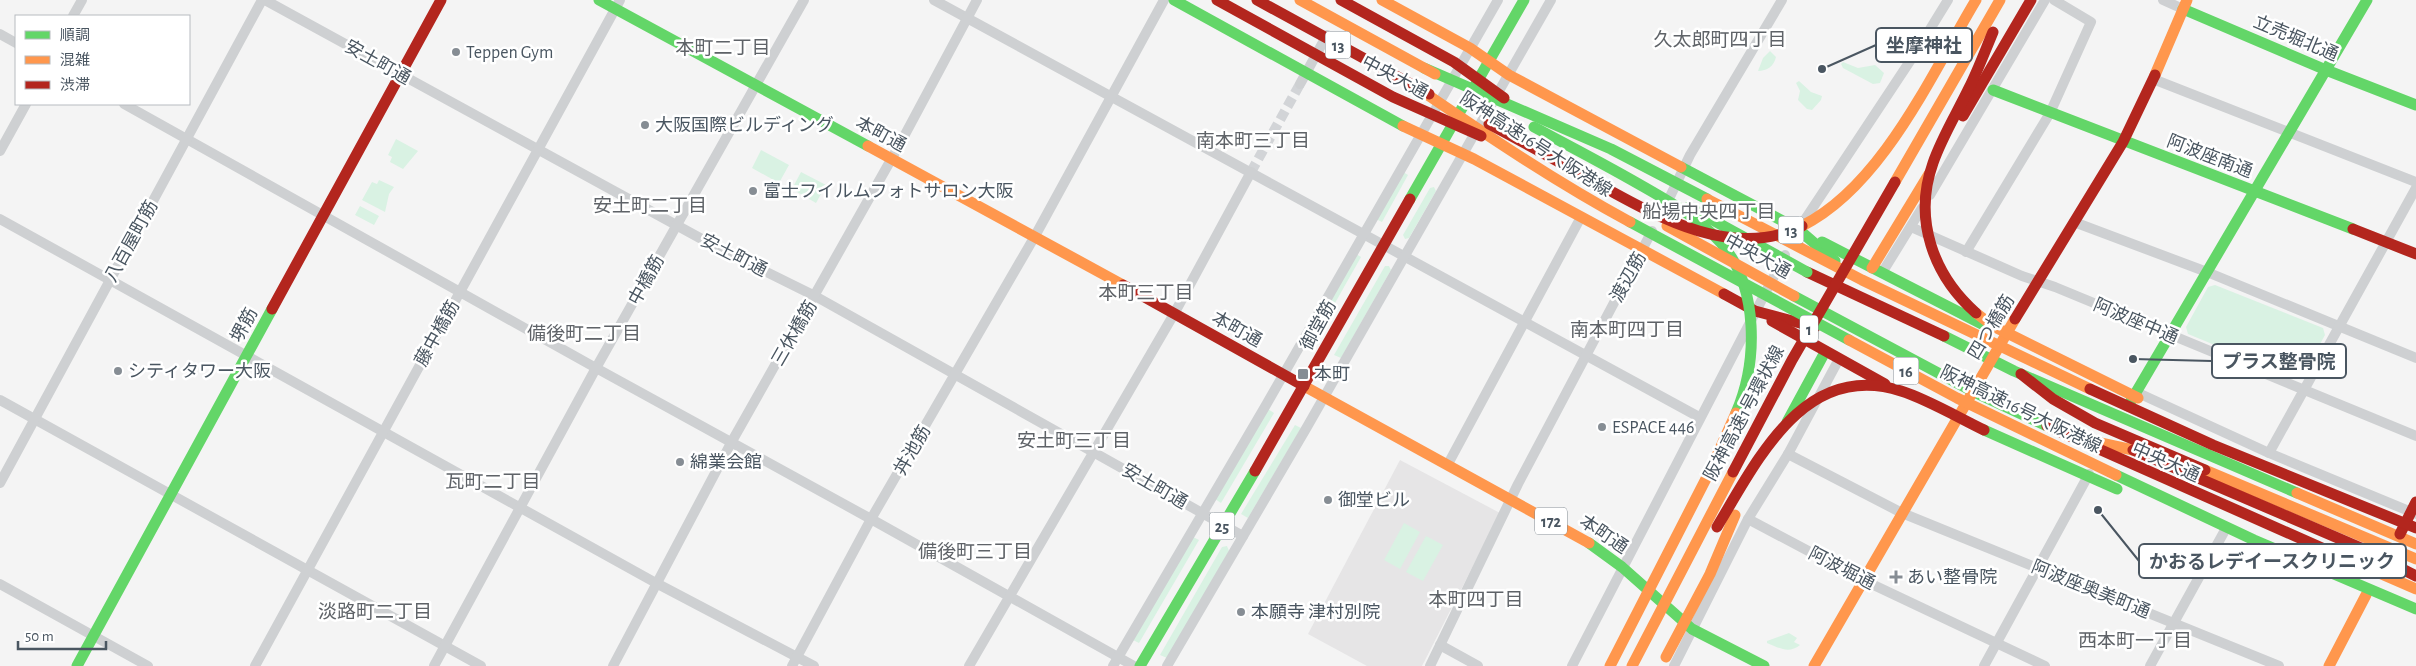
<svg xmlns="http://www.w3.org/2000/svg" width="2416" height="666" font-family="'Alegreya Sans','Noto Sans JP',sans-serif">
<rect width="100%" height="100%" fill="#f4f4f4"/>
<polygon fill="#e6e5e6" points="1400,460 1500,513 1422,666 1367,666 1308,634"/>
<g fill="#d9f2e3">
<path d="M1770,51L1776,57C1774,66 1767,71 1758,71L1763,58Z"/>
<polygon points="1843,62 1858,68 1875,65 1884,73 1880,83 1873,84 1843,68 1841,64"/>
<polygon points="1799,81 1811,92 1822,96 1821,100 1812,110 1807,109 1798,100 1800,91 1796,83"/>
<polygon points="396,139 418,151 403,169 390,162 392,157 388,155"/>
<polygon points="761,150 789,165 779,183 752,168"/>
<polygon points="801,172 826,185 816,203 792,189"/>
<polygon points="1403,172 1408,175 1382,222 1376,219"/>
<polygon points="379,180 394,187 389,194 385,212 362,200 372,182 377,184"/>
<polygon points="1434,187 1436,191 1409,238 1405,239 1403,235 1430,188"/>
<polygon points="360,206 379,216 374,225 355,215"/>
<polygon points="1356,254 1361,257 1313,342 1307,339"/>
<polygon points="1385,266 1389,266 1391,270 1341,358 1334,355"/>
<polygon points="2215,285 2323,328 2325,335 2302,377 2295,378 2188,334 2186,327 2208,287"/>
<polygon points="1268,409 1274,413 1221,503 1215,499"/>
<polygon points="1295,425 1301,428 1248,518 1241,514"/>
<polygon points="1404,523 1420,532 1400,569 1384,560"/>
<polygon points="1426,536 1443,545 1423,581 1406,572"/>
<polygon points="1193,537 1199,540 1139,643 1133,640"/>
<polygon points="1227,546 1229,551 1167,658 1160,655 1222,547"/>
<path d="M1789,633L1797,638L1794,642L1800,645C1789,654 1779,648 1767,643V641Z"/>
</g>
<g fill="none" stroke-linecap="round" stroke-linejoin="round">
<polyline stroke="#d2d4d7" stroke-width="10" stroke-dasharray="10 5" stroke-linecap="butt" points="1251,172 1300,84"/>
<g stroke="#ced0d2" stroke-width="10">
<polyline points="265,0 720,249 815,296 1243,536"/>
<path d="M934,0C1189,140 1444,279 1699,417"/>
<polyline points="2163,0 2183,9"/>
<polyline points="73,16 82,0"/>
<polyline points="0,34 16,43"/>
<polyline points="2153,79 2416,182"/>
<polyline points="1300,84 1327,35"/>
<polyline points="124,104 596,368 871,519 1134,666"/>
<polyline points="0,151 26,104"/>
<polyline points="1930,195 2045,0"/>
<polyline points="1666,205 1690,155 1782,0"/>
<polyline points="0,219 656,583 814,666"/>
<polyline points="1804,221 1916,52 1948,0"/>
<polyline points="2074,222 2207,272 2416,358"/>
<polyline points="1911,227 2022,276 2055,287 2416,436"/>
<polyline points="1966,252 2050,113 2091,22 2054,0"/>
<polyline points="1882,273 1922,208"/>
<polyline points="2136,392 2269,453 2416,514"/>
<polyline points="0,400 481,666"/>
<polyline points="2269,453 2416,188"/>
<polyline points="1788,454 1902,513 2279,666"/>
<polyline points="1448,464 1581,217"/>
<polyline points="0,483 262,0"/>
<polyline points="1748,519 1863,580 2045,666"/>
<polyline points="0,584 148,666"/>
<polyline points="1440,645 1478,666"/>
<polyline points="255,666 620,0"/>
<polyline points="434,666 596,368 804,0"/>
<polyline points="613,666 731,443 901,142 977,0"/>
<polyline points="792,666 871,519 1035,236 1164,0"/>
<polyline points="969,666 1174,314 1251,172"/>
<polyline points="1113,666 1266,405 1498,0"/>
<polyline points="1167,666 1307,427 1551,0"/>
<polyline points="1430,666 1518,484 1652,231"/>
<polyline points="1572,666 1785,255"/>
<polyline points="1674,666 1748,519 1788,454 1839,359"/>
<polyline points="1984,666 2089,474"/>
<polyline points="2150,666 2224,532"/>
</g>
<g stroke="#63d668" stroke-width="11">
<polyline points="599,0 868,146"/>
<polyline points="1174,0 1403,126"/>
<polyline points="2183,9 2326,70 2416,105"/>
<polyline points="1993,90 2353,229"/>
<polyline points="1681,167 1798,229 1835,261"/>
<polyline points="1410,199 1524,0"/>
<polyline points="1822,242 1982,324"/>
<polyline points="1794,296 1972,391 2047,426"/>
<polyline points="1944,336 2014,371 2297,493"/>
<polyline points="2128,406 2367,0"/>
<polyline points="1787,422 1825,352"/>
<polyline points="1589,543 1622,567 1692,629 1764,666"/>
<polyline points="77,666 272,309"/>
<polyline points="1140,666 1255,471"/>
</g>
<g stroke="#ff974d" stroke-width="11">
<polyline points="1382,0 1470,48 1509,75 1681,167"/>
<polyline points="2155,75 2187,0"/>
<polyline points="1403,126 1474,159 1724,294"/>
<polyline points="868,146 1123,285"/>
<polyline points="1872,268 1929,174"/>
<polyline points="1304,386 1589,543"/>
<polyline points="2068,436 2133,450"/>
<polyline points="2205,470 2416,559"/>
<polyline points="2297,493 2416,544"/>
<polyline points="2340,556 2416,589"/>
<polyline points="1814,666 2015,319"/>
<polyline points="2329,666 2366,595"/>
</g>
<g stroke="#b3261e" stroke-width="11">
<polyline points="1963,116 2031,0"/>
<polyline points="2353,229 2416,254"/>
<polyline points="1807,272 1944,336"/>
<polyline points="1123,285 1304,386"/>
<polyline points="1724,294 1755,311 1815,327"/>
<polyline points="272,309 441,0"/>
<polyline points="2015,319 2123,142 2155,75"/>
<polyline points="1772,321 1885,384"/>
<polyline points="2021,374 2053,399 2095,423 2205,470"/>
<polyline points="2047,426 2340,556"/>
<polyline points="1255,471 1410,199"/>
<polyline points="2400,534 2416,502"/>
</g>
<g stroke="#63d668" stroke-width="11">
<polyline points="1424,68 1611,149 1707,199"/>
<path d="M1534,127C1571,147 1608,166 1644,187C1672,203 1700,219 1721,243C1759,287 1758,362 1736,413"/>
<polyline points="1689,207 1807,272"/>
<polyline points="1630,222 1849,340"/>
<polyline points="1984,430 2117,489"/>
<polyline points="2116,475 2254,540 2416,609"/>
</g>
<g stroke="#ff974d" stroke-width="11">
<polyline points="1300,0 1435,74"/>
<path d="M1419,89C1488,136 1556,182 1630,222"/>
<polyline points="1895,182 2000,0"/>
<polyline points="1707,199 1862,280 2090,389"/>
<polyline points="1667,226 1794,296"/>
<path d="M1802,226C1882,186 1931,75 1976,0"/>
<polyline points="1976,313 1993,326 2138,398"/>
<polyline points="1849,340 1957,398 2116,475"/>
<polyline points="1666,657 1710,574 1735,515"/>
<polyline points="1610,666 1711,469 1736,413"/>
<polyline points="1632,666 1733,472"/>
</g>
<g stroke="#b3261e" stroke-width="11">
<polyline points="1217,0 1393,97 1481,136"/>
<polyline points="1257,0 1429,94"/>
<polyline points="1341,0 1454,62 1504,98"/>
<path d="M1489,124C1523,142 1556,160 1589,179C1651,213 1730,262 1802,226"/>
<path d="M1976,313C1933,275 1913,219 1933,163C1942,137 1957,113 1969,88C1978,70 1985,51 1993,32"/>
<polyline points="2090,389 2213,445 2416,528"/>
<polyline points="2133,450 2361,548 2416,576"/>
<polyline points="1733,472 1792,360 1895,182"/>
<path d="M1717,527C1758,459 1805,360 1901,391C1927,399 1959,418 1984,430"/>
</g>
</g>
<g fill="#868d94" stroke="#fff" stroke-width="2">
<circle cx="456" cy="52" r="5"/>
<circle cx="645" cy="125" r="5"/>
<circle cx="753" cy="191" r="5"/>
<circle cx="118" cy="371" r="5"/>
<rect x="1297" y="368" width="12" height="12" rx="2.5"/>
<circle cx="1602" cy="427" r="5"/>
<circle cx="680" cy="462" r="5"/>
<circle cx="1328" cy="500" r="5"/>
<path d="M1893.5 569.5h5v5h5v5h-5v5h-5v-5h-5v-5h5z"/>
<circle cx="1241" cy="612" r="5"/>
</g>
<g text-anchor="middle" stroke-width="5" stroke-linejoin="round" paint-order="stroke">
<g fill="#fff" stroke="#808990" stroke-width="1">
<rect x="1325.5" y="31.5" width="25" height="27" rx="4"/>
<rect x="1778.5" y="216.5" width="25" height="27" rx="4"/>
<rect x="1800" y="315.5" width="18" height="27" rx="4"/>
<rect x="1893.5" y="357.5" width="25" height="27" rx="4"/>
<rect x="1535" y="507.5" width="32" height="27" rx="4"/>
<rect x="1209.5" y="512.5" width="25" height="27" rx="4"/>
</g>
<g font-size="16" font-weight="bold" fill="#4a5661">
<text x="1338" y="51">13</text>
<text x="1791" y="236">13</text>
<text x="1809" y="335">1</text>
<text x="1906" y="377">16</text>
<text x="1551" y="527">172</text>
<text x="1222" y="532">25</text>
</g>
<g font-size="18" fill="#4a5661" stroke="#fff">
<text transform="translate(2296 38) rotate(23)" y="6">立売堀北通</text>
<text transform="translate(378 62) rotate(29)" y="6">安土町通</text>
<text transform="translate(1395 77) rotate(28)" y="6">中央大通</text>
<text transform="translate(881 134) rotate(28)" y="6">本町通</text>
<text transform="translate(1536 144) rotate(33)" y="6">阪神高速16号大阪港線</text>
<text transform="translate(2210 156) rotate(21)" y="6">阿波座南通</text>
<text transform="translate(131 241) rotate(-61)" y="6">八百屋町筋</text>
<text transform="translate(734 255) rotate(27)" y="6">安土町通</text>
<text transform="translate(1758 256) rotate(29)" y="6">中央大通</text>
<text transform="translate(1628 277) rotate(-61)" y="6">渡辺筋</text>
<text transform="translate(646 280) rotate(-61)" y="6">中橋筋</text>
<text transform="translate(2136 321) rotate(23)" y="6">阿波座中通</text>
<text transform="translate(244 325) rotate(-62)" y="6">堺筋</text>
<text transform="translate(1318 325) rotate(-61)" y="6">御堂筋</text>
<text transform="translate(1991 327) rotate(-59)" y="6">四つ橋筋</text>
<text transform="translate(1237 329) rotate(29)" y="6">本町通</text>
<text transform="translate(437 333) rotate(-61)" y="6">藤中橋筋</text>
<text transform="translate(794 333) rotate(-60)" y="6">三休橋筋</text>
<text transform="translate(2021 409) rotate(26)" y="6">阪神高速16号大阪港線</text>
<text transform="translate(1744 413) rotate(-62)" y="6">阪神高速1号環状線</text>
<text transform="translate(912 450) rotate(-60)" y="6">丼池筋</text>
<text transform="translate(2166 462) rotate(24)" y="6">中央大通</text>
<text transform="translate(1155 486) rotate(30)" y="6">安土町通</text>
<text transform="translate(1604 534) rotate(34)" y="6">本町通</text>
<text transform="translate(1842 568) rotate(27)" y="6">阿波堀通</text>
<text transform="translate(2091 589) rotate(22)" y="6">阿波座奥美町通</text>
</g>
<g font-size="18" fill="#4a5661" stroke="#fff" text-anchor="start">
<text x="466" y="58">Teppen Gym</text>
<text x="655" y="131">大阪国際ビルディング</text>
<text x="763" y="197">富士フイルムフォトサロン大阪</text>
<text x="128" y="377">シティタワー大阪</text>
<text x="1314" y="380">本町</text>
<text x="1612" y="433">ESPACE 446</text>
<text x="690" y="468">綿業会館</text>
<text x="1338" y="506">御堂ビル</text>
<text x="1907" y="583">あい整骨院</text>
<text x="1251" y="618">本願寺 津村別院</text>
</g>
<g font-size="19" fill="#5f6368" stroke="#fff">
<text x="1720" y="46">久太郎町四丁目</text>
<text x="723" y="54">本町二丁目</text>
<text x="1253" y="147">南本町三丁目</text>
<text x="650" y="212">安土町二丁目</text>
<text x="1709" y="218">船場中央四丁目</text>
<text x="1146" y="299">本町三丁目</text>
<text x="1627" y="336">南本町四丁目</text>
<text x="584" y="340">備後町二丁目</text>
<text x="1074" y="447">安土町三丁目</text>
<text x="493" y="488">瓦町二丁目</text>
<text x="975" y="558">備後町三丁目</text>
<text x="1476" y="606">本町四丁目</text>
<text x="375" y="618">淡路町二丁目</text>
<text x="2135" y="647">西本町一丁目</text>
</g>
</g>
<path fill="none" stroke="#4a5661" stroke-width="2" d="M1822 69L1876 45M2133 359L2212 361M2098 510L2139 561"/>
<g fill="#4a5661" stroke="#fff" stroke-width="2">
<circle cx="1822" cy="69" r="5"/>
<circle cx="2133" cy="359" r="5"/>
<circle cx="2098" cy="510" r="5"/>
</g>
<g fill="#fff" stroke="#4a5661" stroke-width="2">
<rect x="1876" y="28" width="96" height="34" rx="5"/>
<rect x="2212" y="344" width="134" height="34" rx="5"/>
<rect x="2139" y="544" width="267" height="34" rx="5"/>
</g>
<g font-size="19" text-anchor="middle" font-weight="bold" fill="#4a5661">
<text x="1924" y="52">坐摩神社</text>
<text x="2279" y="368">プラス整骨院</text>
<text x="2272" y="568">かおるレデイースクリニック</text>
</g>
<rect x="15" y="15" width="175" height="90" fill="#ffffff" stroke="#b7bbc0"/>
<rect x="25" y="31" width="25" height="8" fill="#63d668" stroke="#b7bbc0"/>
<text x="60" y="40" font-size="15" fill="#4a5661">順調</text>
<rect x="25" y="56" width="25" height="8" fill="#ff974d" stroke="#b7bbc0"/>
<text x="60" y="65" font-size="15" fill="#4a5661">混雑</text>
<rect x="25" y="81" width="25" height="8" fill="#b3261e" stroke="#b7bbc0"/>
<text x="60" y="90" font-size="15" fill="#4a5661">渋滞</text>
<path d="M18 641v8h88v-8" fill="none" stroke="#4a5661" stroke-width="2.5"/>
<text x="25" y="641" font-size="15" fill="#4a5661" stroke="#ffffff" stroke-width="4" paint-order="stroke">50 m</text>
</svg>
